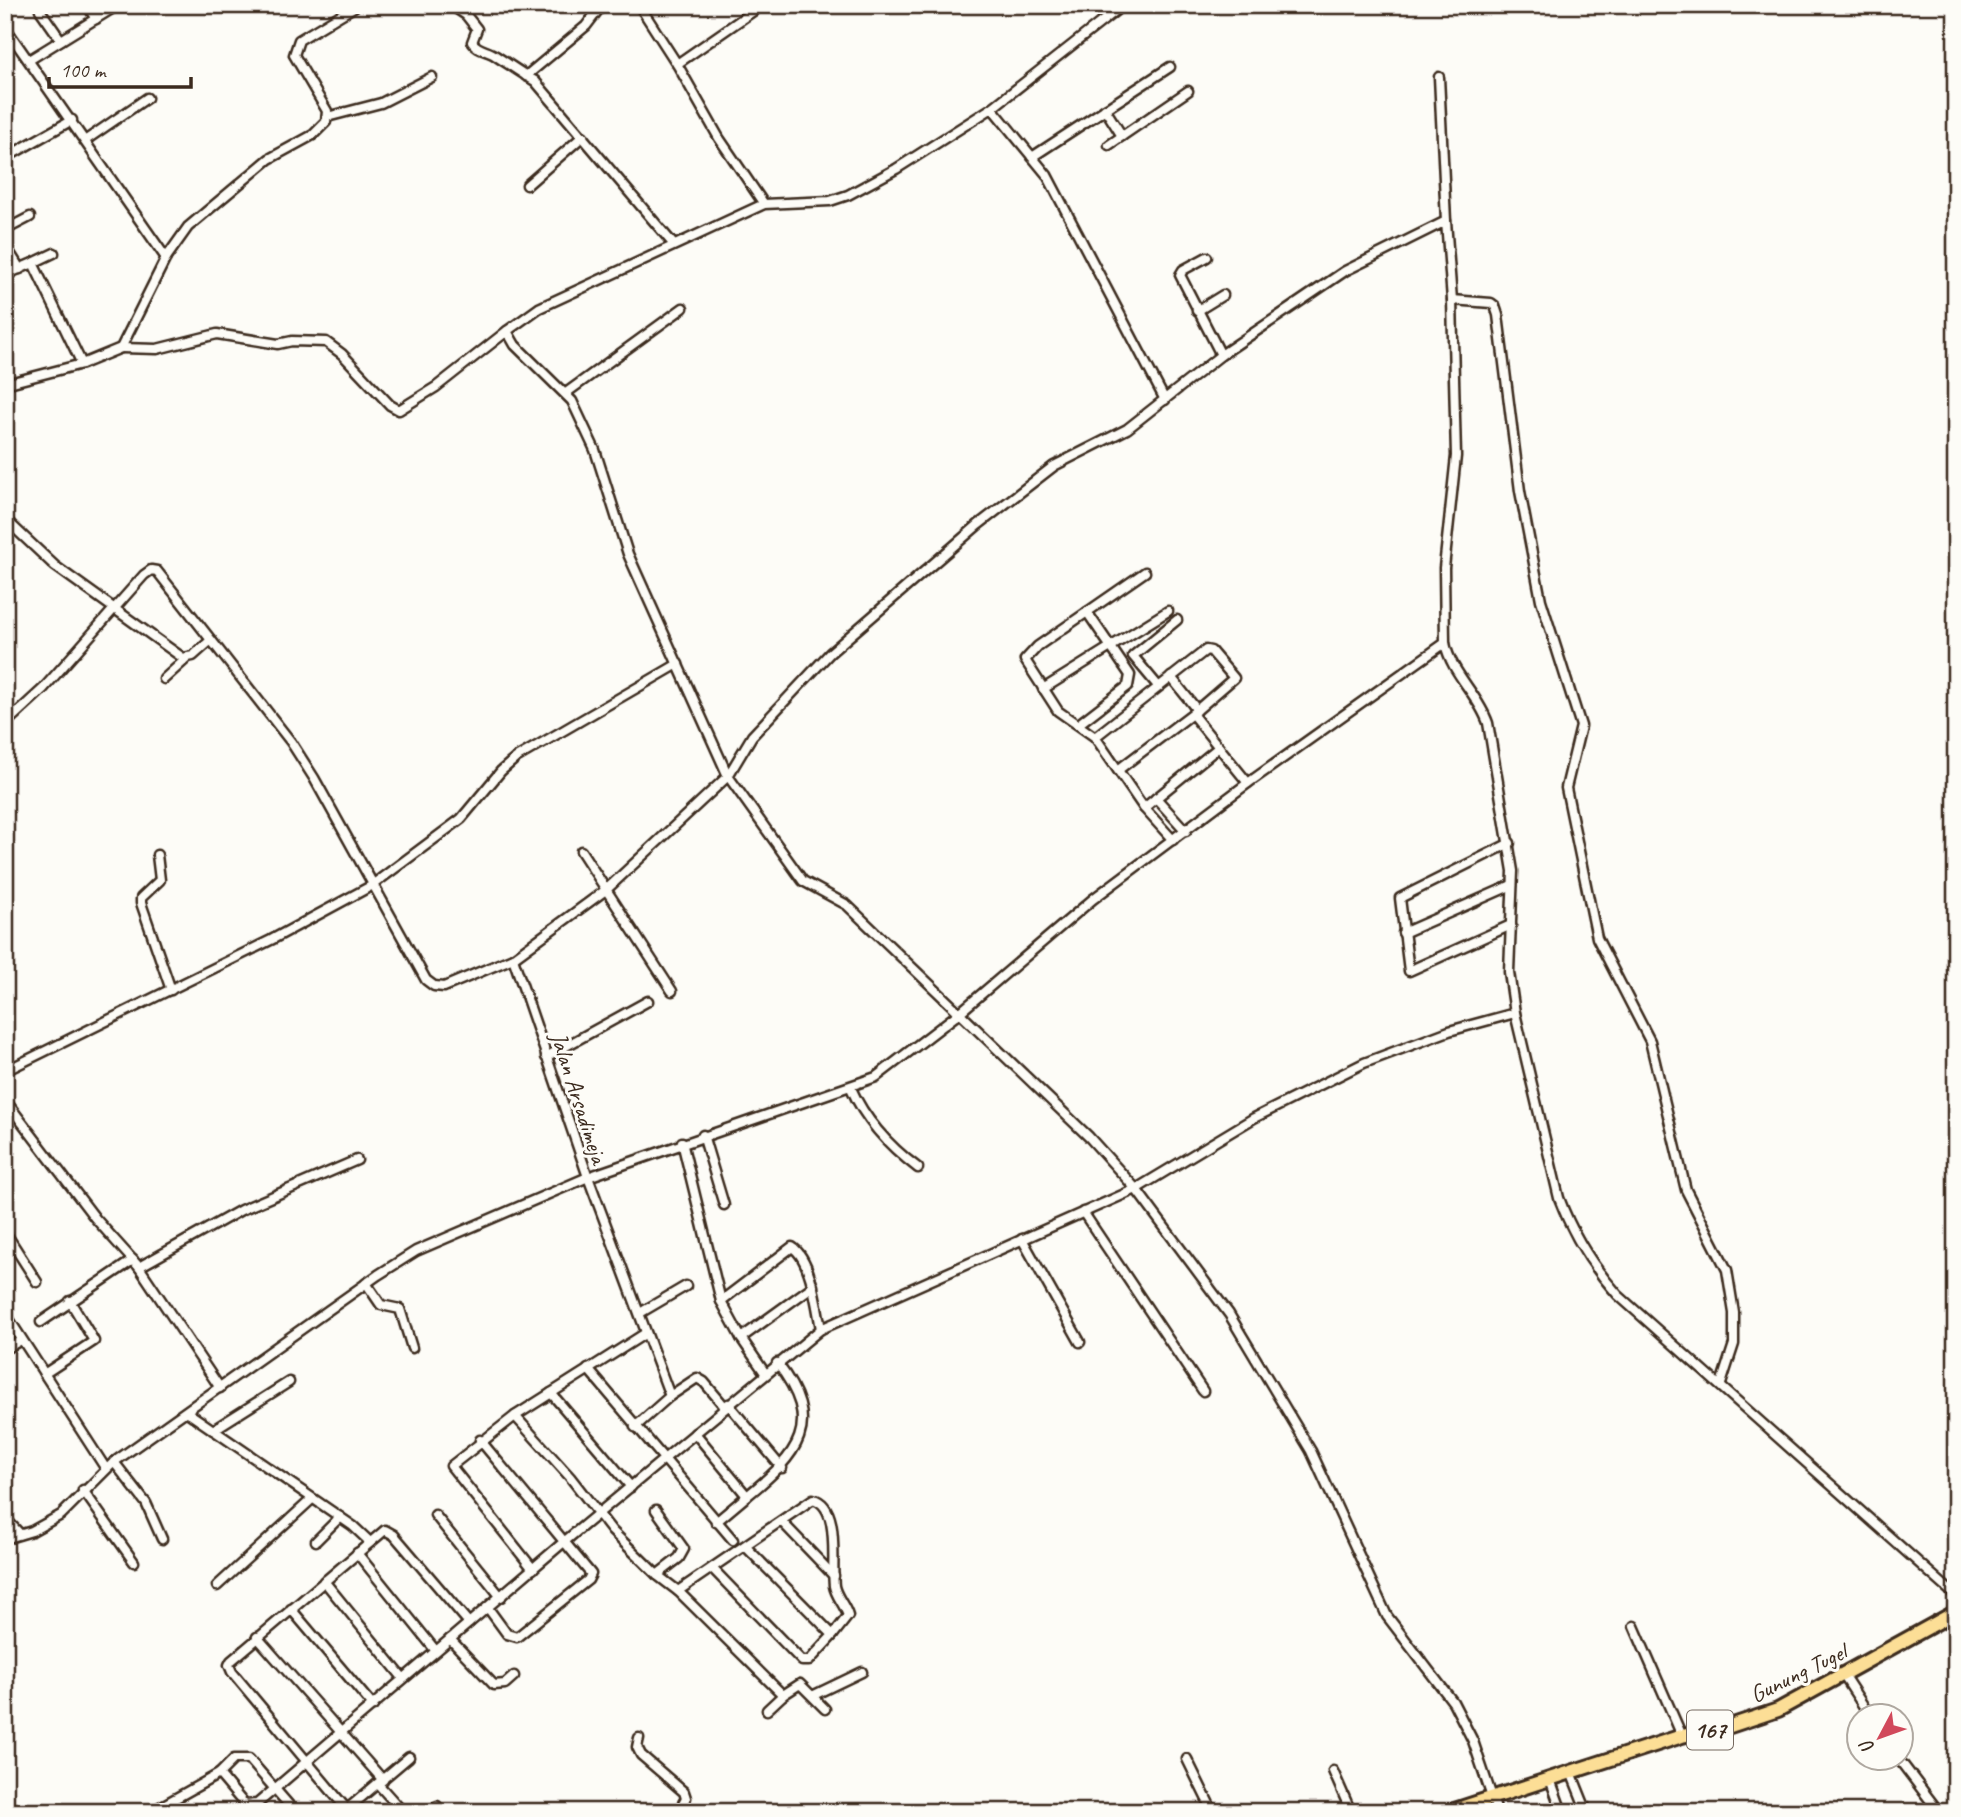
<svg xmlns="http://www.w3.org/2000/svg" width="1961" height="1817" font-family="Caveat,sans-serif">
<rect width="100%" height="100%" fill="#fdfcf7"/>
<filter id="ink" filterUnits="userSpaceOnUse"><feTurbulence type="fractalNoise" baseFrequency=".0143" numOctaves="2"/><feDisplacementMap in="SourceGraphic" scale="14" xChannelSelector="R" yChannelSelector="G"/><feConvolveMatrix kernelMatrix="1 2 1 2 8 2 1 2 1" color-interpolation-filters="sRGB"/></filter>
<g filter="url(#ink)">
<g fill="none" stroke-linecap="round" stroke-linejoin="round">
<defs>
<g id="minor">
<polyline points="87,5 96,19"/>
<path d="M451,5L466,15L477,29L472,42C478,51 488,50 496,56C510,65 521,73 535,81L674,245"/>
<polyline points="639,5 677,64"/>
<polyline points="762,5 677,64 719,138 764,204"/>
<polyline points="40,10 61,40"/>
<polyline points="5,27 166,258"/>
<polyline points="29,60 118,5"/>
<polyline points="526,76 586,26 602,5"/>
<polyline points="1439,77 1446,221"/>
<polyline points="992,108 1047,175 1165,400"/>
<polyline points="1105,109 1122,136"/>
<polyline points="327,117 381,103 432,77"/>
<polyline points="86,140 147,98"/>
<polyline points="1109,145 1188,91"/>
<polyline points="1032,157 1170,67"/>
<polyline points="5,158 72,120"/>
<polyline points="527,185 583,136"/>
<polyline points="5,230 30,217"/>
<polyline points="5,245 20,269"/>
<polyline points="1207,257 1183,270 1180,275 1221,355"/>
<polyline points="33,263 54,253"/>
<polyline points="5,275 33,263 82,364"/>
<polyline points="1452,300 1491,303 1495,306 1498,315 1520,491 1541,600 1581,726 1566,788 1597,938 1650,1041 1686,1190 1727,1270 1734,1313 1734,1344 1721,1384"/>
<polyline points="1197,311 1223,295"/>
<polyline points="121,348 157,349 217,334 278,344 292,341 326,342 342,354 390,405 399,410 436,387 507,331"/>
<polyline points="5,384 82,364 121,348 166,258 188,227 269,159 313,135 326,122 327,111 294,55 299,40 357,5"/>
<polyline points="566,393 683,308"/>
<polyline points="5,519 55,566 183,658 193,656 211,640"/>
<polyline points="1145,572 1038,646 1025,660 1058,711 1095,737 1144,808 1173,840"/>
<polyline points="1171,677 1197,710"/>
<polyline points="164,679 186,659"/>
<polyline points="1158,686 1133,656 1177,620"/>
<polyline points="1043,689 1168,611"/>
<polyline points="1192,714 1248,783"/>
<polyline points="1080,723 1128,686 1130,675 1087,612"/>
<polyline points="5,724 43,689 144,575 151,570 157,571 291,742 314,778 426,980 434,986 444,987 513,958 607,889 728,776 628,554 595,450 572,401 515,345 507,331 539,308 764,204 830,201 848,195 896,169 992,108 1123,5"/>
<polyline points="1095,737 1206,650 1211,651 1234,678 1197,710 1118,770"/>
<polyline points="1156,798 1186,831"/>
<polyline points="1144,808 1219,747"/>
<polyline points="1510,843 1400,898 1409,971 1511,925"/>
<polyline points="581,851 672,991"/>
<polyline points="157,855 160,880 141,898 141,903 171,990"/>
<polyline points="1403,933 1512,885"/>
<polyline points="546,1057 648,1001"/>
<polyline points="5,1071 271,940 371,886 461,819 501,771 516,758 678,664"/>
<path d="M851,1088C865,1120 890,1147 918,1168"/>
<polyline points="5,1100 95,1218 139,1267 220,1388"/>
<polyline points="703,1135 724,1205"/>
<polyline points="682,1142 721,1301"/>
<polyline points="1083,1212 1203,1391"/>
<polyline points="5,1232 37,1282"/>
<polyline points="1022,1239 1080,1342"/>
<polyline points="139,1267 241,1210 357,1160"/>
<polyline points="366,1283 381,1305 400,1309 412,1348"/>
<polyline points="5,1313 106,1469"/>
<polyline points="640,1313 686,1286"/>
<polyline points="41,1322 133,1260"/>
<path d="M741,1338L721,1301L792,1247C811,1258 817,1308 821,1329"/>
<polyline points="5,1349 21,1340"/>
<polyline points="588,1369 733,1540"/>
<polyline points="765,1373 741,1338 813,1286"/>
<polyline points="44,1374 94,1341 70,1301"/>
<polyline points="551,1393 631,1487"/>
<polyline points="728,1404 782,1468"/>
<polyline points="725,1407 704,1382 697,1378 670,1396 588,1177 876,1077 958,1014 1093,899 1248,783 1445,643"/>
<polyline points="187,1412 353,1526 370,1542"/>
<polyline points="515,1416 570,1477 612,1531 657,1575 678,1591 783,1695 800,1684 825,1709"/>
<polyline points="635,1427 670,1396"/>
<polyline points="213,1430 289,1382"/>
<polyline points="695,1433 747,1496 716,1522"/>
<polyline points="480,1440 591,1574 588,1580 517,1637 507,1634 488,1608"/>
<polyline points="114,1462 146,1503 162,1539"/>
<polyline points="83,1490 134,1562"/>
<path d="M747,1496C798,1454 825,1425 777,1363"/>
<polyline points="656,1510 684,1549 679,1558 657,1575"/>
<polyline points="435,1515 501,1597"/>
<polyline points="5,1518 20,1534"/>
<polyline points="782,1522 834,1576"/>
<polyline points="5,1539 32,1531 61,1515 114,1462 378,1275 416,1251 588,1177 513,958"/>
<polyline points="316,1541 340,1517"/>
<polyline points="357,1553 436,1651"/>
<polyline points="712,1568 802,1661 809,1661 833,1635 745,1546"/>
<polyline points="533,1569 451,1466 515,1416 646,1333"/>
<polyline points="324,1581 403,1678"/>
<polyline points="217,1586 312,1499"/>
<path d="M678,1591L813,1499C841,1506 831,1562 834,1586C836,1597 845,1605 848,1616L833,1635"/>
<polyline points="291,1609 373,1706"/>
<polyline points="1634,1626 1682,1736"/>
<polyline points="257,1637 383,1780"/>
<polyline points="450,1639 494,1685 505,1684 514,1676"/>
<polyline points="1844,1676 1870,1716"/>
<polyline points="814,1695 862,1672"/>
<polyline points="767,1710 783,1695"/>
<polyline points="639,1738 637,1747 641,1755 684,1792 686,1798 678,1812"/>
<polyline points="1898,1758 1939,1812"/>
<polyline points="1187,1759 1213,1812"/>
<polyline points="1333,1771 1351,1812"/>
<polyline points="1571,1772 1587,1812"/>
<polyline points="219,1774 234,1759 249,1759 295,1812"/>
<polyline points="1550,1779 1562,1812"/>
<polyline points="378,1784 403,1812"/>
<polyline points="345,1811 409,1757"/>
<polyline points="151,1812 219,1774 245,1805 257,1804 565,1541 821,1329 1136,1189 1254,1118 1364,1063 1449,1031 1515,1013"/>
<polyline points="349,1812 232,1672 229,1665 231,1661 385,1530 394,1535 469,1623"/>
<polyline points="433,1812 437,1806"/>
<path d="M1497,1812L1473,1741L1453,1702L1387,1616L1311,1451L1229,1314L1136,1189L1089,1137L847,905L803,881L728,776L752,736L830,653L978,525L1054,466L1127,429L1221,355L1345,271L1446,221L1452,300L1456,456L1444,568L1445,643C1451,673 1478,694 1488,723L1513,871L1509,972L1515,1013L1559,1198C1572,1233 1593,1267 1618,1295L1956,1596"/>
</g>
<polyline id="primary" points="1448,1812 1682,1736 1730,1726 1778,1710 1956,1612"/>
</defs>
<use href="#minor" stroke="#3b2a1e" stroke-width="13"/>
<use href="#primary" stroke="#3b2a1e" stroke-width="18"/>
<use href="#minor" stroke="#fdfcf7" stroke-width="8"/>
<use href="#primary" stroke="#fcde96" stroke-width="12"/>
</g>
</g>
<g text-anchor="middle" stroke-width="6" stroke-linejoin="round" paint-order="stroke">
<rect fill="#fdfcf7" stroke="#75695f" stroke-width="2" x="1687" y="1710.5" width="46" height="39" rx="5"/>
<g font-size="23" font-weight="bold" fill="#3b2a1e">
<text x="1710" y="1738">167</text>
</g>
<g font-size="24" fill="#3b2a1e" stroke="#fdfcf7">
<text transform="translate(579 1098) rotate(72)" y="8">Jalan Arsadimeja</text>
<text transform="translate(1798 1673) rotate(-26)" y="8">Gunung Tugel</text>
</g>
</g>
<rect width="1961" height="1817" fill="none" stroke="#fdfcf7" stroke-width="28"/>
<rect x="14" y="14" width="1933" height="1789" fill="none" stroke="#3b2a1e" stroke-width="2.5" filter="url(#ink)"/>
<g transform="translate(1880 1737) rotate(229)"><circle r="33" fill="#fdfcf7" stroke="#afa8a0" stroke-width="2"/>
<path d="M0-5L12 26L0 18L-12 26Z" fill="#d1495b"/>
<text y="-10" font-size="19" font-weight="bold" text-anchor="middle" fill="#3b2a1e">U</text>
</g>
<path d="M49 77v10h142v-10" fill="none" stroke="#3b2a1e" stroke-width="3.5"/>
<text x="60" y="77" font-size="21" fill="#3b2a1e" stroke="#fdfcf7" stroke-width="5" paint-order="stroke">100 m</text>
</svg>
